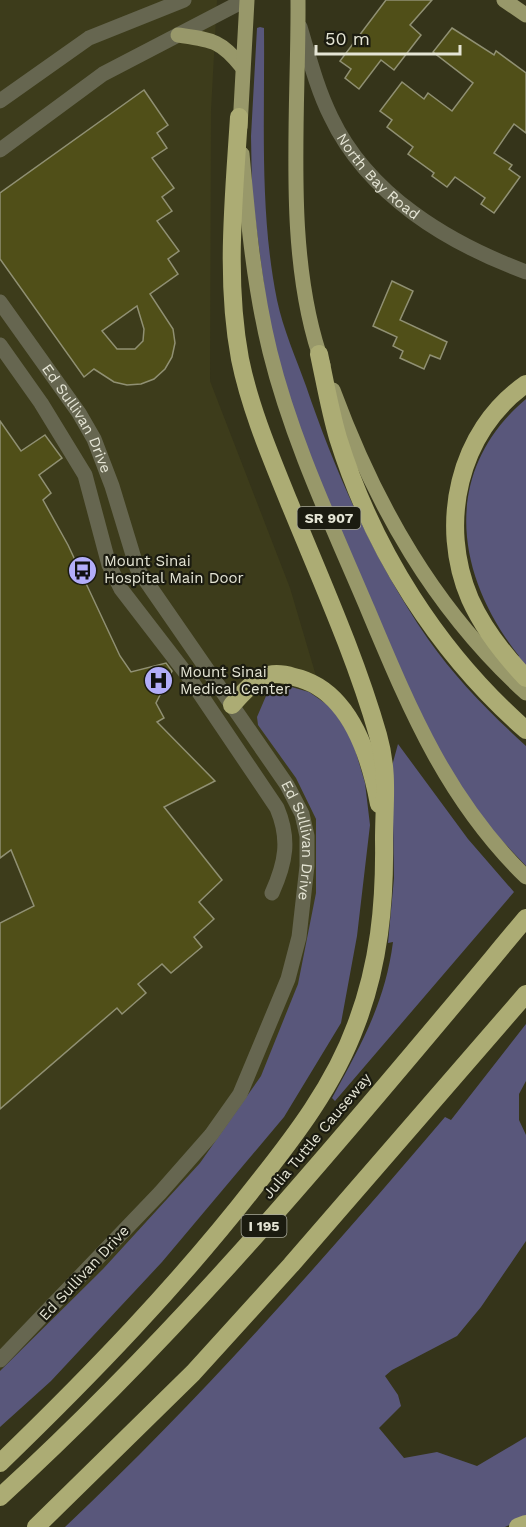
<svg xmlns="http://www.w3.org/2000/svg" width="526" height="1527" font-family="'Work Sans',sans-serif">
<rect width="100%" height="100%" fill="#35341a"/>
<polygon fill="#3d3c1b" points="0,0 217,0 211,110 210,381 290,588 345,774 295,1073 0,1396"/>
<g fill="#59577b">
<path d="M260,27L264,28C265,118 259,211 277,300C283,329 296,358 306,386C336,474 375,562 428,639C456,679 490,713 526,746V866L477,814L422,723L305,447L270,332L252,193L251,136L257,28Z"/>
<path d="M526,399V668L516,658L519,656C455,575 440,472 526,399Z"/>
<polygon points="288,686 309,692 332,708 352,739 365,783 370,825 357,936 341,1023 284,1117 162,1262 51,1381 0,1427 0,1371 103,1269 200,1163 261,1076 298,984 316,893 316,819 296,778 258,725 257,717 266,696"/>
<path d="M398,744L468,839L514,892L335,1101L332,1098C361,1045 385,1003 393,942L388,943L394,878L392,766Z"/>
<path d="M526,1024V1081L519,1094V1120L526,1135V1241L481,1307L457,1336L392,1370L385,1376L398,1395L401,1406L379,1428L404,1458L437,1452L477,1466L526,1437V1518L505,1527H65C201,1399 324,1259 445,1117L451,1120Z"/>
</g>
<g fill="#504f18" stroke="#909073" stroke-width="1.5" fill-rule="evenodd">
<polygon points="386,0 432,0 410,25 421,35 394,70 381,60 359,89 345,78 351,69 340,61"/>
<polygon points="452,28 494,55 496,51 526,73 526,133 514,124 494,153 512,165 509,169 520,177 494,213 481,204 485,198 455,177 447,187 432,176 434,173 408,154 413,147 387,127 392,120 380,111 402,82 424,99 428,93 452,111 473,83 433,52"/>
<path d="M144,90L168,125L157,133L167,148L152,158L174,188L162,197L172,211L157,221L179,251L168,259L178,274L150,294L173,329L175,343L172,357L165,369L154,379L141,384L127,385L114,382L94,369L84,377L0,259V193ZM137,306L144,329L143,341L135,349H117L102,331Z"/>
<polygon points="392,281 413,291 400,320 447,342 440,359 430,355 424,369 400,358 403,351 393,346 397,337 373,326"/>
<polygon points="0,421 21,451 45,435 62,458 39,475 51,493 43,500 68,545 120,656 131,672 166,663 172,671 156,703 164,718 157,722 215,781 164,807 222,880 199,902 214,919 194,937 202,947 171,973 162,964 138,984 146,993 122,1014 117,1008 0,1109 0,923 34,906 11,850 0,858"/>
</g>
<g fill="none" stroke-linecap="round" stroke-linejoin="round">
<g stroke="#666650" stroke-width="15">
<path id="s1" d="M300,27C309,57 317,89 331,117C368,195 448,243 526,272"/>
<polyline points="0,101 89,38 184,0"/>
<polyline points="0,150 103,74 245,0"/>
<path id="s2" d="M0,302L79,413L94,439L112,486L137,568L287,785L302,814L307,836V866L299,937L288,979L240,1094L211,1135L160,1193L0,1360"/>
<path d="M0,345L41,403L85,475L109,565L121,589L188,676L277,808C290,839 286,862 272,893"/>
</g>
<g stroke="#98986a" stroke-width="15">
<path d="M298,0C299,115 283,256 323,365"/>
<polyline points="504,0 526,15"/>
<path d="M178,35C212,40 221,40 242,67"/>
<polyline points="240,127 247,0"/>
<path d="M242,154C248,221 254,287 270,352C292,441 332,525 368,610C410,710 447,800 526,877"/>
<path d="M333,390C376,506 434,609 526,693"/>
</g>
<g stroke="#acac74" stroke-width="18">
<path d="M319,354C325,382 330,411 338,438C373,550 438,653 526,730"/>
<path d="M526,384C458,431 438,525 470,599C483,628 504,655 526,678"/>
<path d="M232,705C241,695 251,683 263,677C273,672 284,674 294,677C349,689 370,756 379,804"/>
<path d="M0,1463C91,1375 179,1284 256,1185C295,1136 334,1085 356,1025C379,965 385,904 384,840C384,801 389,774 378,735C355,655 320,578 289,502C270,455 250,408 240,359C225,279 234,197 239,117"/>
<path d="M0,1497C193,1321 359,1118 526,918"/>
<polyline points="36,1527 193,1373 291,1265 526,994"/>
<polyline points="518,1527 526,1524"/>
</g>
</g>
<defs>
<symbol id="bus-disc" viewBox="-11 -11 22 22"><circle r="9.5" fill="#b2adf9" stroke="#1b1b10"/><path d="M-5-6H5V4H4V6H2V4H-2V6H-4V4H-5ZM-3.5-4V0h7V-4ZM-3.5 1.2v1.5H-2V1.2ZM2 1.2v1.5H3.5V1.2Z" fill="#111"/></symbol>
<symbol id="hospital-disc" viewBox="-11 -11 22 22"><circle r="9.5" fill="#b2adf9" stroke="#1b1b10"/><path d="M-5-5h3v3.5h4V-5h3V5h-3V1.5h-4V5h-3Z" fill="#111"/></symbol>
</defs>
<g fill-rule="evenodd">
<use href="#bus-disc" x="66" y="554" width="33" height="33"/>
<use href="#hospital-disc" x="142" y="664" width="33" height="33"/>
</g>
<g text-anchor="middle" stroke-width="4.5" stroke-linejoin="round" paint-order="stroke">
<g fill="#1b1b10" stroke="#a8a89a" stroke-width="1.5">
<rect x="297.5" y="507" width="63" height="22" rx="4.5"/>
<rect x="241.5" y="1215" width="45" height="22" rx="4.5"/>
</g>
<g font-size="14" font-weight="bold" fill="#e5e5d5">
<text x="329" y="523">SR 907</text>
<text x="264" y="1231">I 195</text>
</g>
<g font-size="15" fill="#e5e5d5" stroke="#1b1b10">
<text dy="5" stroke="none"><textPath href="#s1" startOffset="172">North Bay Road</textPath></text>
<text dy="5" stroke="none"><textPath href="#s2" startOffset="140">Ed Sullivan Drive</textPath></text>
<text dy="5" stroke="none"><textPath href="#s2" startOffset="624">Ed Sullivan Drive</textPath></text>
<text transform="translate(317 1136) rotate(-50)" y="5">Julia Tuttle Causeway</text>
<text transform="translate(84 1273) rotate(-47)" y="5">Ed Sullivan Drive</text>
</g>
<g font-size="15" fill="#e5e5d5" stroke="#1b1b10" text-anchor="start">
<text x="104" y="566">Mount Sinai<tspan x="104" dy="17">Hospital Main Door</tspan></text>
<text x="180" y="677">Mount Sinai<tspan x="180" dy="17">Medical Center</tspan></text>
</g>
</g>
<path d="M316 45v9h144v-9" fill="none" stroke="#e5e5d5" stroke-width="3"/>
<text x="325" y="45" font-size="18" fill="#e5e5d5" stroke="#1b1b10" stroke-width="4.5" paint-order="stroke">50 m</text>
</svg>
